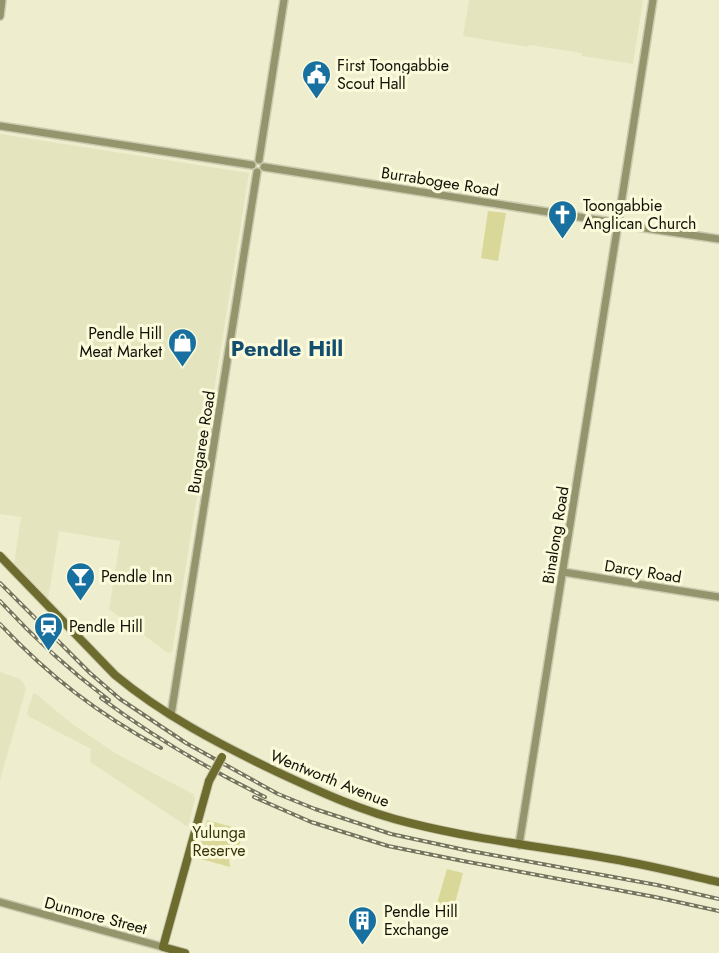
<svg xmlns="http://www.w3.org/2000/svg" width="719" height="953" font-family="Jost,sans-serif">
<rect width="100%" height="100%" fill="#eeeecf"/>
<g fill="#e4e4be">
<polygon points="469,0 643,0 633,64 582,56 582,53 529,45 528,47 463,36"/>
<polygon points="0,134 249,173 172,652 168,653 109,609 120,541 59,531 48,599 14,564 21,517 0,514"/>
<polygon points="0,672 20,679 24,684 26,689 0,780"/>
<polygon points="35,693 72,724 115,753 193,794 195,799 188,827 90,762 91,749 28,716 27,713 33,694"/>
</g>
<g fill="#d9d899">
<polygon points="488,211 506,213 498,261 481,258"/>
<polygon points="207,820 243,830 238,851 233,852 229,858 230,867 197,858"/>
<polygon points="447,869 463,873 453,911 436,907"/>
</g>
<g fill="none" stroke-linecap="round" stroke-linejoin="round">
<defs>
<g id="tertiary">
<polyline points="0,16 2,0"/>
<polyline points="0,126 252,165"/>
<polyline points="259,160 284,0"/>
<polyline points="264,167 611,222"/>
<polyline points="619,217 653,0"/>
<polyline points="624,225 719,239"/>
<polyline points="563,572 719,597"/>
<polyline points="171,715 257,172"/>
<polyline points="519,845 617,230"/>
<polyline points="0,902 163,947"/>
</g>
<g id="secondary">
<path d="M0,556L115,675C163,715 219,744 275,771C318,791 363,812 410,823C477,840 545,847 612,859C648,865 684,874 719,882"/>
<polyline points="185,953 163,947 209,781"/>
</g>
</defs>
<use href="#tertiary" stroke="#cacaaf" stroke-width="10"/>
<use href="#secondary" stroke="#cacaaf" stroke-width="10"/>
<use href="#tertiary" stroke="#95956d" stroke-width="7"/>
<use href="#secondary" stroke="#6d6b2d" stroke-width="8"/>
<defs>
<g id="rail">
<polyline points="0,583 90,673 120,699 186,743 278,794 315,809 391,834 465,850 657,885 719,899"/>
<path d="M0,601C33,637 69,670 109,700"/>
<path d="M0,624C50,677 97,713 161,748"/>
<path d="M101,698C152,736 208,769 265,797"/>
<polyline points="254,797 311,822 388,846 463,861 655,897 719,911"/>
</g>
</defs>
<use href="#rail" stroke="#747460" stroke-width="4"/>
<use href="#rail" stroke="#fbfbdc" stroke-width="1.5" stroke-dasharray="4.5" stroke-linecap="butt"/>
<defs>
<polyline id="secondary-bridge" points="209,781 222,757"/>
</defs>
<use href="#secondary-bridge" stroke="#cacaaf" stroke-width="10" stroke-linecap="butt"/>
<use href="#secondary-bridge" stroke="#6d6b2d" stroke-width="8"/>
</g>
<defs>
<symbol id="civic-pin" viewBox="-11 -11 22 30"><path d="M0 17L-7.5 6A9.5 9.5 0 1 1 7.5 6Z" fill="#1870a0" stroke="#fbfbdc"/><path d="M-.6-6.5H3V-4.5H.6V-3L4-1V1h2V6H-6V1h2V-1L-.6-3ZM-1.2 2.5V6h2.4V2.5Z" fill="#fff"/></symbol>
<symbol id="church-pin" viewBox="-11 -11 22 30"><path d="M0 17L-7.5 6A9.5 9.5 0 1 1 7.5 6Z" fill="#1870a0" stroke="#fbfbdc"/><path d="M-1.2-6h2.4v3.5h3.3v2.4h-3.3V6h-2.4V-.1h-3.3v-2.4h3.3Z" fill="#fff"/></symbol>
<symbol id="shop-pin" viewBox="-11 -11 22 30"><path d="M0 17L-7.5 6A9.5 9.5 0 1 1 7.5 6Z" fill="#1870a0" stroke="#fbfbdc"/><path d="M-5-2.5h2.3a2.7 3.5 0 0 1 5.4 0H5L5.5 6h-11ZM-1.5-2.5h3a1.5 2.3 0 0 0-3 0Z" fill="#fff"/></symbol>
<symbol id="bar-pin" viewBox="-11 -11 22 30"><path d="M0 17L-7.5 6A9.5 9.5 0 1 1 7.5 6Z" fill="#1870a0" stroke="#fbfbdc"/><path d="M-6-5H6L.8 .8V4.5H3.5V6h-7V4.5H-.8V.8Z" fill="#fff"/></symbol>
<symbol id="station-pin" viewBox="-11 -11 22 30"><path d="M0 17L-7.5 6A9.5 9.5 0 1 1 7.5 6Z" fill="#1870a0" stroke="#fbfbdc"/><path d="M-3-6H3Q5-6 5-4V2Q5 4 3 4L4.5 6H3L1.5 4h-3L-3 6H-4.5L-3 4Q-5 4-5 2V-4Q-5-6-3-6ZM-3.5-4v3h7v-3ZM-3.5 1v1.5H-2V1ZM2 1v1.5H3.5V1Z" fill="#fff"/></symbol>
<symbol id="building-pin" viewBox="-11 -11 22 30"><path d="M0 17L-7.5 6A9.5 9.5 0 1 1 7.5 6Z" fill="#1870a0" stroke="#fbfbdc"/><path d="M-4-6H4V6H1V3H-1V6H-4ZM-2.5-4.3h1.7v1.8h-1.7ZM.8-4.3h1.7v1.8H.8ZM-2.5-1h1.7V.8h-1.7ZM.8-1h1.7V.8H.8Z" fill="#fff"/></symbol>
</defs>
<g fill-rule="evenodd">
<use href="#civic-pin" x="300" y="58" width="33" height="45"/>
<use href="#church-pin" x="546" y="198" width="33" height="45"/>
<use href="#shop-pin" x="166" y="326" width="33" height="45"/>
<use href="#bar-pin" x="64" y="560" width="33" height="45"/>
<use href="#station-pin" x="32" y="610" width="33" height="45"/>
<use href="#building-pin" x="346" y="904" width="33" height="45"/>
</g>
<g text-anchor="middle" stroke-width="6" stroke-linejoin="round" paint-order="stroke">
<g font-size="16" fill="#101006" stroke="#fbfbdc" text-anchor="start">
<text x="337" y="71">First Toongabbie<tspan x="337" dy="18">Scout Hall</tspan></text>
<text x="583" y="211">Toongabbie<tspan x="583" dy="18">Anglican Church</tspan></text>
<text x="162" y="339" text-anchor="end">Pendle Hill<tspan x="162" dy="18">Meat Market</tspan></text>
<text x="101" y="582">Pendle Inn</text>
<text x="69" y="632">Pendle Hill</text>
<text x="384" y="917">Pendle Hill<tspan x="384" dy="18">Exchange</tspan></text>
</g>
<g font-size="16" fill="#101006" stroke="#fbfbdc">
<text transform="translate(440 181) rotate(9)" y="6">Burrabogee Road</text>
<text transform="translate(201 442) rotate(-81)" y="6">Bungaree Road</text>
<text transform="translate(555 535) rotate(-81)" y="6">Binalong Road</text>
<text transform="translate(643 571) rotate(9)" y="6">Darcy Road</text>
<text transform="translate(330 778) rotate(22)" y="6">Wentworth Avenue</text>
<text transform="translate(96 915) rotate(15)" y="6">Dunmore Street</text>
</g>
<g font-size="16" fill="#363408" stroke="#fbfbdc">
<text x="219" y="838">Yulunga<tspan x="219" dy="18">Reserve</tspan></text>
</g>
<g font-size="22" font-weight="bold" fill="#144e6f" stroke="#fbfbdc">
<text x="287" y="356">Pendle Hill</text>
</g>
</g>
</svg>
